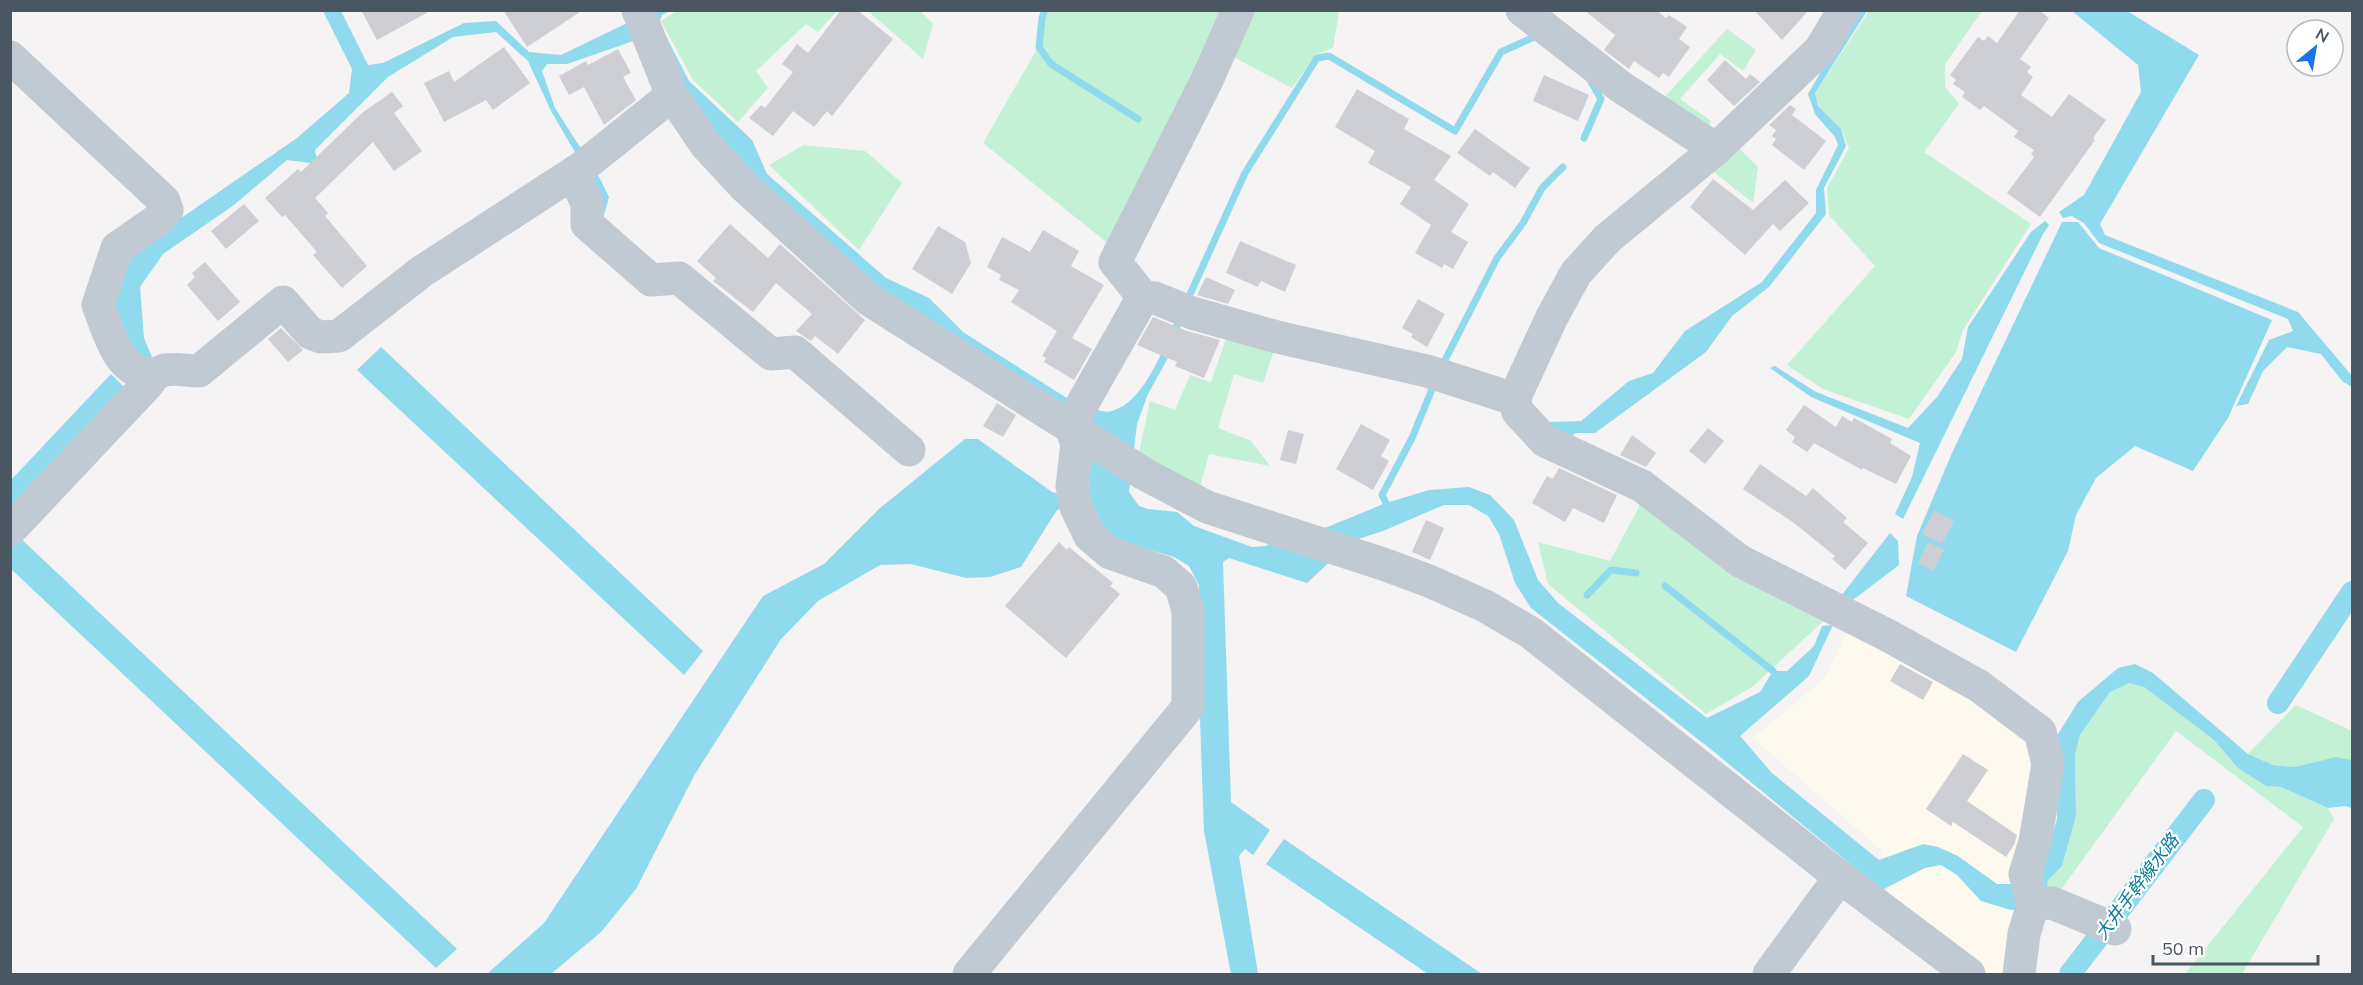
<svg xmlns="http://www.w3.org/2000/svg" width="2363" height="985" font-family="Mulish,'Noto Sans JP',sans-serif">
<rect width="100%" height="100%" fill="#f5f3f3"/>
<polygon fill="#fdf9ef" points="1850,624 2033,731 2036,809 2013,974 1977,974 1890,904 1882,851 1753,738 1825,678"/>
<g fill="#c3f1d5">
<polygon points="678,10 837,10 837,11 818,32 806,24 756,71 768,88 738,122 693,80 661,21"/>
<polygon points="868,11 920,11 933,24 923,59"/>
<polygon points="1042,11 1224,11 1110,245 983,143 1036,51 1039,19"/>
<polygon points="1248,11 1339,11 1333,48 1316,54 1292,88 1228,54"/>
<polygon points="1869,11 1982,11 1945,64 1945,87 1959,104 1924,152 2031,224 1963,330 1956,352 1909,419 1823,389 1787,365 1875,266 1829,215 1827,188 1849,148 1841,129 1818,106 1815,93"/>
<polygon points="1727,29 1756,50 1743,71 1720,54 1680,99 1711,121 1706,132 1661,101"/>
<polygon points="804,145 865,151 902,183 859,250 769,165"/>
<polygon points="1738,147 1758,167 1753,203 1710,169"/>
<polygon points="1229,330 1276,345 1263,383 1234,374 1218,428 1251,441 1270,466 1209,454 1200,487 1139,453 1150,401 1175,410 1190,375 1211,382"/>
<polygon points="1645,496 1831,614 1752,687 1706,714 1548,584 1538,542 1610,561"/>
<polygon points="2129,683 2144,687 2214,740 2238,768 2266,786 2281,787 2328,808 2334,819 2242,974 2185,974 2303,827 2176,731 2060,891 2047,889 2048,880 2062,865 2076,816 2075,754 2080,735 2110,692"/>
<polygon points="2296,705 2352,731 2352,760 2336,757 2294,767 2273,765 2248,754"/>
</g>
<g fill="#90daee">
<polygon points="323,11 341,11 368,65 383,63 464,23 496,21 529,52 561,55 652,11 670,11 662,15 659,23 689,81 752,140 767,174 886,278 929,298 963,332 1073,402 1056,408 890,304 760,189 639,39 567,64 547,64 542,71 555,108 599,177 609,197 602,222 593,183 551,111 528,61 496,32 453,37 388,77 315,150 318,164 287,160 234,205 163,254 140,287 144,338 152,357 137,359 112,308 125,257 297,138 349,93 352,69"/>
<polygon points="1856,11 1867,11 1815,93 1818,106 1841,129 1846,146 1824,188 1826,214 1769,287 1732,316 1706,352 1595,433 1575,433 1566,444 1549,422 1581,421 1629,381 1653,373 1685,331 1762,282 1816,213 1816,190 1838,145 1835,137 1815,114 1808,94"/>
<polygon points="2072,11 2127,11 2199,55 2100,224 2105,235 2298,312 2352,376 2352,387 2342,381 2321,354 2287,347 2263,371 2248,404 2236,406 2269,340 2293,331 2288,319 2099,243 2084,223 2072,216 2063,218 2059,212 2084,195 2141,92 2138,65"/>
<polygon points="2045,221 2049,225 2043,234 1903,519 1895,514 1912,477 1920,443 1811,397 1770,368 1775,366 1816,392 1908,428 1937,397 1962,359 1968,327 2031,232"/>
<polygon points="2062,222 2078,222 2099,248 2272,320 2228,418 2193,471 2135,446 2096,478 2076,515 2068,551 2016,652 1906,596 1917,536 1952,453"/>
<path d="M1175,321L1182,323L1169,356L1148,394L1137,424L1129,492L1139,506L1148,509L1177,512L1194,526L1252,547L1266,546L1293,524L1325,528L1386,503L1429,490L1469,487L1490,495L1514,520L1538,580L1558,603L1707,718L1760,692L1773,671H1787L1814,646L1822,626L1833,625L1809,676L1740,736L1772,773L1879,860L1923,844L1938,847L1958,856L1997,884H2011L2048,849L2057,819L2055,739L2078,702L2118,668L2135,664L2153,673L2248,754L2273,765L2294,767L2336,757L2352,760V808L2345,806L2328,808L2281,787L2266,786L2238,768L2214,740L2144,687L2129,683L2110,692L2080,735L2075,754L2076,816L2062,866L2048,880L2047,889L2019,909L2011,910L1981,901L1957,875L1941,865L1925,868L1882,890L1713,751L1531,608L1515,583L1499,534L1488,516L1469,505H1444L1383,531L1352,541L1307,583L1229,558L1223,562L1231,802L1270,830L1253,855L1245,849L1239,856L1258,974H1231L1204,831L1198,664L1199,585L1189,566L1174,557L1127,543L1105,533L1067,505L1057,510L1021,567L990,577L966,578L911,564L880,565L818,601L781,639L695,774L636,889L601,932L551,974H487L544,923L763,596L824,564L879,509L965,439H978L1052,492C1063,496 1080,493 1089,486L1085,449L1090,407C1098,410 1104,413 1112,411C1144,402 1164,348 1175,321Z"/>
<polygon points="381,347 703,651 684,675 357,370"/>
<polygon points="111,374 126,389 11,516 11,480"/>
<polygon points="1890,533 1898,541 1899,565 1845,606 1837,601"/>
<polygon points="19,537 457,949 436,968 11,569 10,545"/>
<polygon points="1284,839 1482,974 1428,974 1266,864"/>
</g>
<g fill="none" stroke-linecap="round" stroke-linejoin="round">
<g stroke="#90daee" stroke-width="7">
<polyline points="1045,10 1042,18 1039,47 1051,64 1138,119"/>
<polyline points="1584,138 1601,99 1590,80"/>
<polyline points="1187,301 1245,173 1317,58 1329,56 1455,131 1501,52 1536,36"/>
<polyline points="1442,366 1497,258 1523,223 1542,188 1563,167"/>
<polyline points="1386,503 1382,495 1412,438 1435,382"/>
<polyline points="1665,586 1773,671"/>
<polyline points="1587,595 1611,570 1636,573"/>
</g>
<g stroke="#90daee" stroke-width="22">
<polyline points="2278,703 2352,592"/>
<polyline points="2070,974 2204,800"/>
</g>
</g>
<g fill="#cdcfd5">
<polygon points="361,10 432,10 377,40"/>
<polygon points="503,10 583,10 527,47"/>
<polygon points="841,10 857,10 893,39 832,116 827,111 814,127 793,111 773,136 749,118 761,105 765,108 793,72 782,64 797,44 808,53"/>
<polygon points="1584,10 1656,10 1666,18 1669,15 1687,27 1679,39 1690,47 1669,77 1663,73 1659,78 1634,61 1629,69 1604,50 1615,35"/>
<polygon points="1754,10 1809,10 1782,40"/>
<polygon points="2020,10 2039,10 2049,18 2020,59 2031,67 2027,72 2033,77 2021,95 2052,117 2069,94 2106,120 2093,138 2095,140 2040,217 2007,193 2034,157 2031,154 2034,150 2014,137 2018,131 1984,106 1980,110 1962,97 1965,92 1953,84 1956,80 1950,75 1978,37 1984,41 1988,36 1997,43"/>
<polygon points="504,47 530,83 493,110 486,100 444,122 424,83 449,71 454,82"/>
<polygon points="618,49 631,73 623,77 636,100 604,125 584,87 569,95 559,76 586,61 588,65"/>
<polygon points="1725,60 1746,79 1750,74 1760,82 1734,106 1707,80"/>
<polygon points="1544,75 1589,95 1578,121 1533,101"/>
<polygon points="1357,89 1409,119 1404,129 1451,156 1434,180 1469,204 1451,232 1468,242 1453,269 1444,264 1442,268 1415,253 1431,225 1400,204 1411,187 1368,163 1375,151 1335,127"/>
<polygon points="392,92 403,106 394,113 422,151 394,171 373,142 315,198 328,213 325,216 367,266 342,288 313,255 317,252 285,215 282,217 265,198 298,169 301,172 362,113"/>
<polygon points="1790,105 1796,109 1792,115 1826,141 1804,170 1772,145 1776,139 1772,136 1776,130 1769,125"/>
<polygon points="1475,129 1530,168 1515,188 1493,172 1490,176 1457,153"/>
<polygon points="1713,179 1753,210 1785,180 1809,203 1780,231 1773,224 1745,255 1690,207"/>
<polygon points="244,204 259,221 226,249 211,231"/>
<polygon points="730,224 768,258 780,244 865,320 838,354 815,336 811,341 796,331 812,314 776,283 753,312 713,281 716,278 697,261"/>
<polygon points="938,226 965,242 971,263 952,294 912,269"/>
<polygon points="1043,230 1079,251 1071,266 1104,285 1072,338 1092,349 1074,380 1044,362 1046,358 1042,356 1057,331 1011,302 1019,290 999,280 1001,275 987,267 1002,237 1030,252"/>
<polygon points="1240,241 1296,265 1285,292 1261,281 1258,287 1226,273"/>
<polygon points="205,262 240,302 218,321 187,285 195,277 192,273"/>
<polygon points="1206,277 1235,290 1228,304 1197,295"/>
<polygon points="1418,299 1445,314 1427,347 1411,337 1413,334 1402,328"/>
<polygon points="1153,317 1187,331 1220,340 1204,378 1175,366 1177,362 1137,345"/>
<polygon points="281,328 303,350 288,362 268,339"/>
<polygon points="997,403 1016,415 1003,437 983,426"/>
<polygon points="1804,405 1836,427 1842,416 1852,422 1854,418 1892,439 1890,443 1911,456 1896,484 1863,468 1862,470 1814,443 1807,452 1792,442 1795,437 1786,430"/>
<polygon points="1361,424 1390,440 1381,456 1389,461 1373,490 1336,469"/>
<polygon points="1708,428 1724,441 1705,464 1689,451"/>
<polygon points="1288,430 1304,434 1296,464 1280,460"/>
<polygon points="1632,435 1656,453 1646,467 1620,455"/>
<polygon points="1760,464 1806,496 1813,488 1847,518 1843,522 1868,543 1845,570 1832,559 1835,556 1794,523 1743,489"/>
<polygon points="1559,468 1617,495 1604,523 1573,508 1565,522 1532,503 1547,476 1553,479"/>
<polygon points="1934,510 1954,521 1942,544 1922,534"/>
<polygon points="1426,520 1444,528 1430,560 1412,552"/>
<polygon points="1059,542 1067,550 1069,547 1113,583 1110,586 1120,594 1066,658 1005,606"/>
<polygon points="1928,542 1944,550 1933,571 1918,563"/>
<polygon points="1900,664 1933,682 1923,700 1890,681"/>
<polygon points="1963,754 1988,770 1967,801 2017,835 2014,845 2006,857 1953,822 1951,826 1926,809"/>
</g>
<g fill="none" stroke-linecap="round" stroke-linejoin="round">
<g stroke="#c1cad2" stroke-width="33">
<polyline points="638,10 672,95 706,145 744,186 868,299 1146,475 1207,507 1383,564 1429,581 1485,606 1531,633 1840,877 1969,974"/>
<polyline points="1238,10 1207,80 1115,262 1143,297 1155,298 1192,313 1277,337 1427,371 1514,399 1518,412 1545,441 1642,486 1740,561 1887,635 1979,686 2040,732 2048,764 2035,842 2025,874 2033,904 2024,934 2019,974"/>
<polyline points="1522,10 1621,87 1716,149"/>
<path d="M10,57L164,201L167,210L160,218L117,248L98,305C109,331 117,374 152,374C157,374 161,371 165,370C175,368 188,371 199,371L283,302L310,333L321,337L339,336L421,272L581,168L672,95"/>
<polyline points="573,174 587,203 587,224 651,280 679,278 771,354 795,352 909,450"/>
<polyline points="1514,399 1552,317 1576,273 1608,238 1716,149 1820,50 1844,10"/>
<polyline points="10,530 146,386 155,374"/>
<polyline points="2033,904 2052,903 2115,929"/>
<polyline points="969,974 1188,707 1188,611 1181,587 1164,572 1110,553 1090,536 1076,507 1072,486 1077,444 1072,430 1076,415 1143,297"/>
<polyline points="1769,974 1840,877"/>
</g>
</g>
<g text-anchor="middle" stroke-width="4.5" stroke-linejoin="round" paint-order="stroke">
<g font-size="18" font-style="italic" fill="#0c7c9b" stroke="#fff">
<text transform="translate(2137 887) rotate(-53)" y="6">大井手幹線水路</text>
</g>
</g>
<rect width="2363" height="985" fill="none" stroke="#4a5661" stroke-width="24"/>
<g transform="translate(2315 48) rotate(30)"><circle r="28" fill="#ffffff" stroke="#b7bbc0" stroke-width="1.5"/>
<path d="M0-4.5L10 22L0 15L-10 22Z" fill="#1a73e8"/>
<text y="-9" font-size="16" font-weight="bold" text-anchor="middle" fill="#4a5661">N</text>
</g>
<path d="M2153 955v9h165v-9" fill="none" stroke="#4a5661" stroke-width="3"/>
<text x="2162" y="955" font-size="18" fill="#4a5661" stroke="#ffffff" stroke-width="4.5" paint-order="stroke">50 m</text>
</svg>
